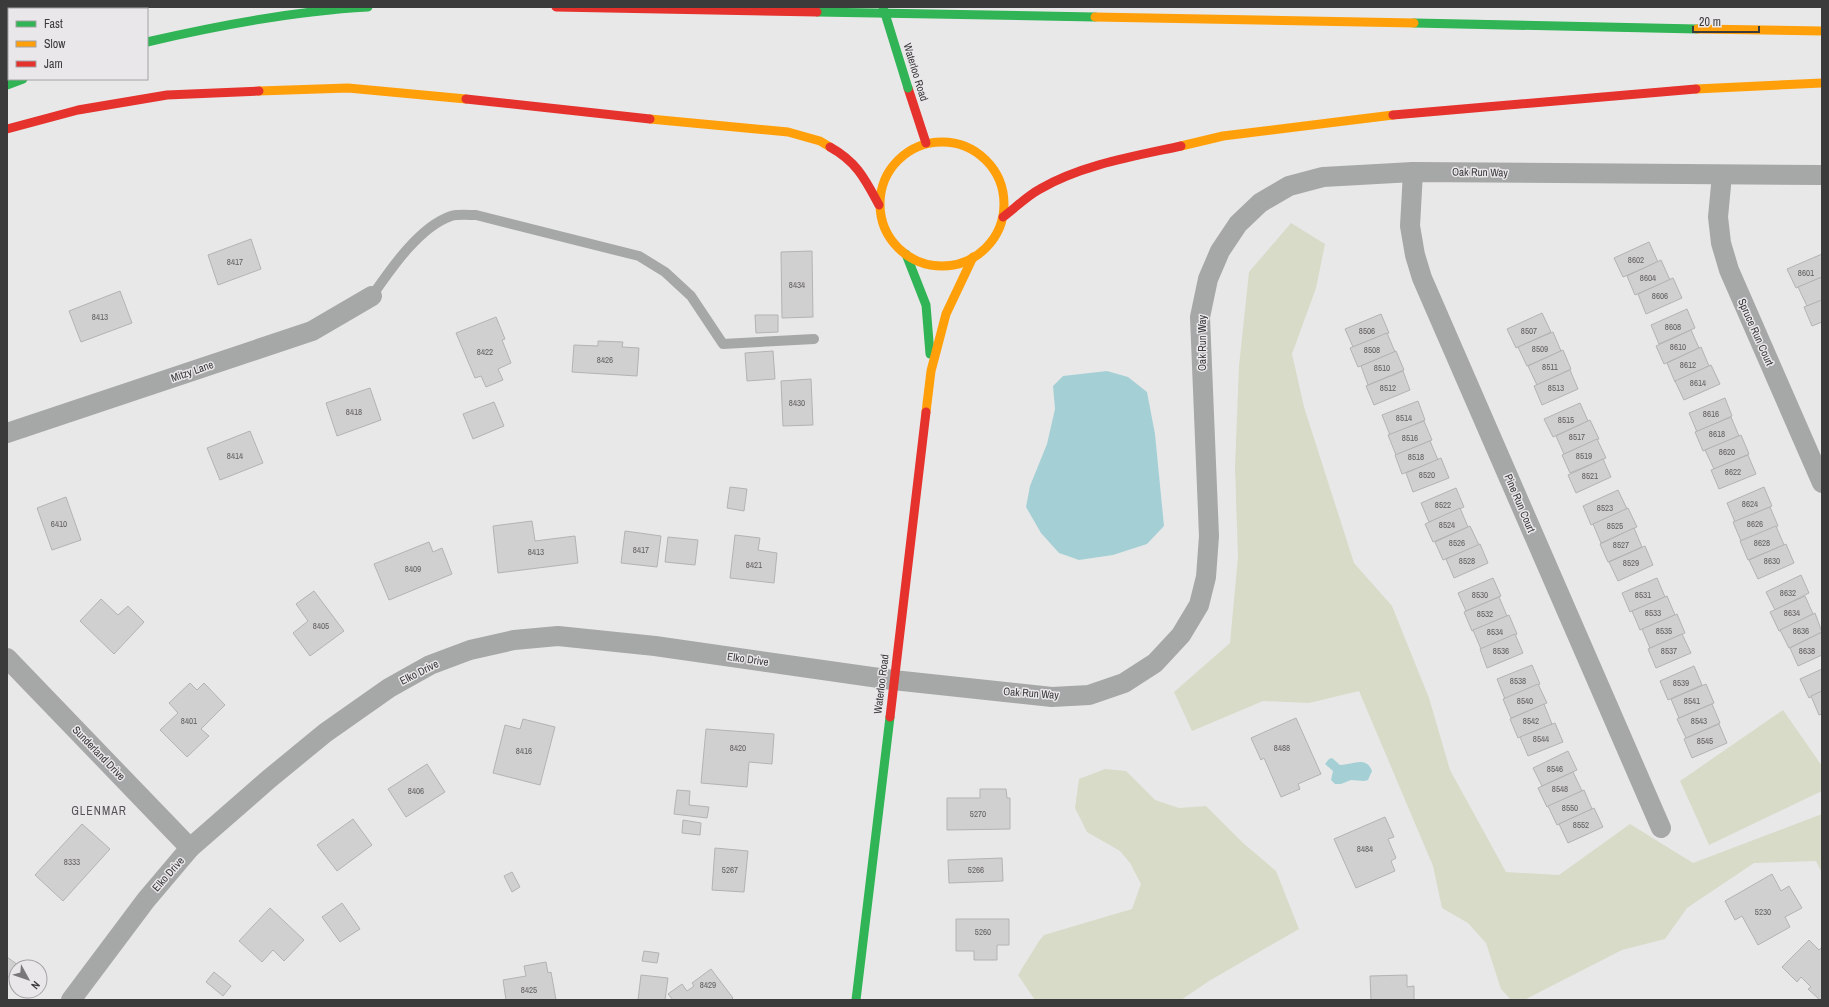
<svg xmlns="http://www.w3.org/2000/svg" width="1829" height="1007" font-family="'Archivo Narrow',sans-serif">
<rect width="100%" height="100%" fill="#e9e8e9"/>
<g fill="#d7dbc7">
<polygon points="1291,223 1325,244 1316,288 1292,354 1304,407 1354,563 1392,606 1429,698 1450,770 1506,872 1559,875 1630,824 1693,863 1822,814 1822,873 1816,861 1754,863 1687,908 1665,939 1622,950 1524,1000 1511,1000 1501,989 1486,943 1468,923 1442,908 1433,866 1359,691 1309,703 1263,701 1192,731 1174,692 1230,643 1238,557 1235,467 1239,366 1249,272"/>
<polygon points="1783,710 1822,766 1822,791 1709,845 1680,781"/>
<polygon points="1105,769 1126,771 1155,800 1179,808 1206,806 1243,843 1276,871 1299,929 1209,981 1181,1000 1035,1000 1018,975 1039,941 1044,935 1132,909 1141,884 1130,863 1120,851 1087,832 1075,808 1079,779"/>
</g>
<g fill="#a4d0d5">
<polygon points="1107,371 1128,377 1147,392 1155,434 1164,526 1147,544 1113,555 1079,560 1059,553 1041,533 1026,507 1030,486 1047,444 1055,409 1053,386 1063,376"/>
<path d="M1332,758L1340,765C1352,765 1366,755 1372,771L1368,780L1364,781L1351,780L1341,784H1335L1331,780L1333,771L1325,764L1329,759Z"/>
</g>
<g fill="#d1d0d0" stroke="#b4b3b3">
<polygon points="251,239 261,269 218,285 208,255"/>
<polygon points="1649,242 1658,262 1623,277 1614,258"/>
<polygon points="812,251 813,317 782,318 781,252"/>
<polygon points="1822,254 1822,277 1796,288 1787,269"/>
<polygon points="1661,260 1670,280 1635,295 1627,276"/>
<polygon points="1822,277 1822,300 1807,306 1798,287"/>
<polygon points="1673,278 1682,298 1646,314 1638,294"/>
<polygon points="120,291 132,323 81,342 69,311"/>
<polygon points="1822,300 1822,322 1812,326 1804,307"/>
<polygon points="1687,309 1695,328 1659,344 1651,325"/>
<polygon points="1542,313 1551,332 1516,348 1507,329"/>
<polygon points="1381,314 1389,333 1353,347 1345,329"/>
<polygon points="755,315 778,315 778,332 756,333"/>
<polygon points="496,317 505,339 502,340 511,363 498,369 503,380 486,387 481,376 475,378 456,333"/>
<polygon points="1691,330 1699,348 1664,364 1656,346"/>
<polygon points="1553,332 1561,351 1527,366 1518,347"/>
<polygon points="1387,333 1395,352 1358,367 1350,348"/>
<polygon points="598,341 623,342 622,347 639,348 637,376 572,372 574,345 598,346"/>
<polygon points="1701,347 1709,366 1675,382 1667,363"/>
<polygon points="1563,350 1571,369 1537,385 1528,366"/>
<polygon points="773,351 775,379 747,381 745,353"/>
<polygon points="1396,351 1404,370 1368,385 1361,366"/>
<polygon points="1711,365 1720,384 1684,400 1675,381"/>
<polygon points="1570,370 1578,389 1542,405 1534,386"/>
<polygon points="1403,371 1410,390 1374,405 1366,386"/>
<polygon points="811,379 813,425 783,426 781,381"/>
<polygon points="370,388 381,420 337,436 326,403"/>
<polygon points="1725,398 1732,416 1697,432 1689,413"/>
<polygon points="1418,401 1425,420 1390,435 1382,415"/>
<polygon points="494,402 504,426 473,439 463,414"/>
<polygon points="1580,403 1588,421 1553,437 1544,419"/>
<polygon points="1731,417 1739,436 1703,451 1695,432"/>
<polygon points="1590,420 1599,439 1564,454 1556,436"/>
<polygon points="1424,421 1432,440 1396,455 1388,435"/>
<polygon points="250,431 263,463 220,480 207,448"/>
<polygon points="1741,435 1749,454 1714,469 1705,450"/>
<polygon points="1597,439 1606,458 1570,473 1562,455"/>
<polygon points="1430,441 1438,460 1402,474 1395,455"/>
<polygon points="1748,455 1756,474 1719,489 1711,470"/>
<polygon points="1441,458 1449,478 1413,492 1406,473"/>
<polygon points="1603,459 1611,477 1576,493 1568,475"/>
<polygon points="730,487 747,489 744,511 727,508"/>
<polygon points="1764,487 1772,506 1735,522 1727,503"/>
<polygon points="1456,488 1464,507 1429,522 1421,503"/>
<polygon points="1618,490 1627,509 1591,525 1583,506"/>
<polygon points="66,497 81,540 52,550 37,508"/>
<polygon points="1770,507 1778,526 1741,541 1733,522"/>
<polygon points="1460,508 1468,527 1433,542 1425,524"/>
<polygon points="1628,508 1637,527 1601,543 1593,524"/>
<polygon points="532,521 535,541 575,536 578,563 498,573 493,526"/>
<polygon points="1470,526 1479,545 1443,560 1435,542"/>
<polygon points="1776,526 1784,545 1748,560 1740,541"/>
<polygon points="1634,528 1642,547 1608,562 1600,544"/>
<polygon points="625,531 661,536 657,567 621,563"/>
<polygon points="735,535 760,538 758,550 777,553 774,583 730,578"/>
<polygon points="668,537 698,540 695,565 665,562"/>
<polygon points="429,542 433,552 442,548 452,574 389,600 374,564"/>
<polygon points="1480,544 1488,563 1454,578 1446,559"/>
<polygon points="1786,544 1794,563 1758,579 1749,560"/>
<polygon points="1645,546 1653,565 1618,581 1609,562"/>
<polygon points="1801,575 1809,593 1775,610 1766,592"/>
<polygon points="1493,578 1501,596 1466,611 1458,593"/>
<polygon points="1657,578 1665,597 1630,612 1622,593"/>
<polygon points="314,591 344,631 310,656 293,633 308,621 296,604"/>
<polygon points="1667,596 1675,615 1640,630 1632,611"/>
<polygon points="1805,596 1813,614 1779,631 1770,612"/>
<polygon points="1499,597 1507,616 1472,631 1464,612"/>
<polygon points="101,599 118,615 128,606 144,622 114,654 80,621"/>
<polygon points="1815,613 1822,632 1789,648 1780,630"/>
<polygon points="1677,614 1685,633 1650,648 1642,629"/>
<polygon points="1509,615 1517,634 1481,649 1473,630"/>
<polygon points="1822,632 1822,655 1798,666 1790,648"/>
<polygon points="1515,634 1523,653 1487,668 1480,649"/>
<polygon points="1682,634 1691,653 1656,668 1648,649"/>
<polygon points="1532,665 1540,684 1505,699 1497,679"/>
<polygon points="1694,666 1702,685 1668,700 1660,681"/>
<polygon points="1822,669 1822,691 1809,698 1800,679"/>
<polygon points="190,683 197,690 204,683 225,705 201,729 209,736 187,757 160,730 178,713 169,703"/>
<polygon points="1538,684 1547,703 1511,718 1503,699"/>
<polygon points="1706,684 1714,703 1679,718 1671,699"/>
<polygon points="1822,691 1822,714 1819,715 1811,696"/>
<polygon points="1544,704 1552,724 1518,738 1510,719"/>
<polygon points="1712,704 1720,723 1686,738 1677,719"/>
<polygon points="1296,718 1321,774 1298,784 1300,789 1281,797 1264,758 1261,760 1251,738"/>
<polygon points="523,719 555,727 540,785 493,773 505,725 520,729"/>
<polygon points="1555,723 1563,742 1528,756 1520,737"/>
<polygon points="1719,724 1727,743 1692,758 1684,739"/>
<polygon points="706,729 774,734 772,764 749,762 747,787 701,783"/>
<polygon points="1568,751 1577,770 1542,786 1533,768"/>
<polygon points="427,764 445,792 406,817 388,789"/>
<polygon points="1573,772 1582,791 1547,807 1538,788"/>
<polygon points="980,789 1006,789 1007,798 1010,798 1010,829 947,830 947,798 980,798"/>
<polygon points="677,790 690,791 689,805 709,807 707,818 674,814"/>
<polygon points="1584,790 1592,809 1557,825 1548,806"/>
<polygon points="1594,808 1603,827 1568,843 1559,824"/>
<polygon points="1385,817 1394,837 1388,839 1396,858 1391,861 1395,871 1356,888 1334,839"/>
<polygon points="353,819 372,845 337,871 317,845"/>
<polygon points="683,820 701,823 700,835 682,833"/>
<polygon points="82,824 110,849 63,901 35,875"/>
<polygon points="715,848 748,851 744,892 712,890"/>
<polygon points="1002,858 1003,881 949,883 948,860"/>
<polygon points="512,872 520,887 512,892 504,876"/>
<polygon points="1772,874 1781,891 1789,886 1802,908 1785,917 1790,927 1758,945 1742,916 1735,920 1725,901"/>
<polygon points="342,903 360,929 340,942 322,917"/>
<polygon points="270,908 304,940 284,961 273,950 262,962 239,941"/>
<polygon points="956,919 1009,919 1009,945 997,945 997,960 974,960 974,951 956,951"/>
<polygon points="1809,940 1819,950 1822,947 1822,998 1820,1000 1808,989 1811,987 1801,977 1797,982 1782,967"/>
<polygon points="644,951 659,953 657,963 642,961"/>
<polygon points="7,957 18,965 7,979"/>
<polygon points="546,962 548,973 551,972 556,1000 506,1000 503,980 526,976 524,966"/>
<polygon points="711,969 733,998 731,1000 673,1000 668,994 682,984 687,991 694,986 692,983"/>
<polygon points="214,972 231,986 223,996 206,982"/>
<polygon points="641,975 668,978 665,1000 638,1000"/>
<polygon points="1407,975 1407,987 1414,986 1414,1000 1371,1000 1370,976"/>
</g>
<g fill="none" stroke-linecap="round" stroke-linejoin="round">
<path stroke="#a6a7a7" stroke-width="10" d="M372,296C390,270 419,227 451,216C458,214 468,215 476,215L639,256L665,272L691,296L723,344L814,339"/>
<g stroke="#a6a7a7" stroke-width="20">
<polyline points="1413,172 1410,226 1415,255 1422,278 1661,828"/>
<polyline points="1722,175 1718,217 1721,243 1729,270 1822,483"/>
<polyline points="7,433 312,331 372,296"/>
<polyline points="7,658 190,848"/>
<polyline points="71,1000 146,900 190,848 269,779 325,733 389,688 430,665 470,650 514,640 558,636 655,646 893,680 1052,697 1089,695 1124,683 1155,663 1181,635 1199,605 1206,577 1209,536 1200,317 1208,279 1220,251 1238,224 1260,203 1289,186 1323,177 1413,172 1822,175"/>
</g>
<g stroke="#30b455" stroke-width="9">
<polyline points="817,12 1095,17"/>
<polyline points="1414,23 1697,29"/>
<path d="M147,42C220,25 293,11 368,7"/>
<polyline points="7,85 23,79"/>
<polyline points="906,254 926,305 930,354"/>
<polyline points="856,1000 890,717"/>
</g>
<g stroke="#ff9f0a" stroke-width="9">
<polyline points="1095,17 1414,23"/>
<polyline points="1697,29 1822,31"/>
<polyline points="1696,89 1822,83"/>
<polyline points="259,91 348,88 466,99"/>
<polyline points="650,119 788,132 820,141 830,147"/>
<circle cx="942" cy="204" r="62"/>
<polyline points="1181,146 1223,136 1393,115"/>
<polyline points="926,412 931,371 946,314 973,257"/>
</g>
<g stroke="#e5322d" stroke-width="9">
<polyline points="556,7 817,12"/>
<polyline points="908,88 926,143"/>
<polyline points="466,99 650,119"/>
<polyline points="1393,115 1696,89"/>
<polyline points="7,129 78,110 167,95 259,91"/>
<path d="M830,147C857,162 865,179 879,205"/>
<path d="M1003,217C1015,208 1027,196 1040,189C1081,165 1135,156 1181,146"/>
<polyline points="890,717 926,412"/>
</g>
<polyline stroke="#30b455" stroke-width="9" points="883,7 908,88"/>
</g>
<g text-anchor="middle" stroke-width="3" stroke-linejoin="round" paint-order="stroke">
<g font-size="9" fill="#646263">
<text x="1636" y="263">8602</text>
<text x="235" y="265">8417</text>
<text x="1806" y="276">8601</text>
<text x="1648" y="281">8604</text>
<text x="797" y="288">8434</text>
<text x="1660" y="299">8606</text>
<text x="100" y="320">8413</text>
<text x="1673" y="330">8608</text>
<text x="1367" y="334">8506</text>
<text x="1529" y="334">8507</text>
<text x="1678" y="350">8610</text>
<text x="1540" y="352">8509</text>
<text x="1372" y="353">8508</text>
<text x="485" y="355">8422</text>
<text x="605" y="363">8426</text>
<text x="1688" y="368">8612</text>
<text x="1550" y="370">8511</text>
<text x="1382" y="371">8510</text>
<text x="1698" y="386">8614</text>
<text x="1388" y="391">8512</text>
<text x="1556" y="391">8513</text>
<text x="797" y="406">8430</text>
<text x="354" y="415">8418</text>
<text x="1711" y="417">8616</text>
<text x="1404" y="421">8514</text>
<text x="1566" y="423">8515</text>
<text x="1717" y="437">8618</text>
<text x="1577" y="440">8517</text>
<text x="1410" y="441">8516</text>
<text x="1727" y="455">8620</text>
<text x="235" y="459">8414</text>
<text x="1584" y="459">8519</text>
<text x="1416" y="460">8518</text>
<text x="1733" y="475">8622</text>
<text x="1427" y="478">8520</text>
<text x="1590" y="479">8521</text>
<text x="1750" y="507">8624</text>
<text x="1443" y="508">8522</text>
<text x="1605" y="511">8523</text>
<text x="59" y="527">6410</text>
<text x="1755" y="527">8626</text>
<text x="1447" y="528">8524</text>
<text x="1615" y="529">8525</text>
<text x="1457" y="546">8526</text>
<text x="1762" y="546">8628</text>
<text x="1621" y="548">8527</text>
<text x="641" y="553">8417</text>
<text x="536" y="555">8413</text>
<text x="1467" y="564">8528</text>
<text x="1772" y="564">8630</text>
<text x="1631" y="566">8529</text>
<text x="754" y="568">8421</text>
<text x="413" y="572">8409</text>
<text x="1788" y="596">8632</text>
<text x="1480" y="598">8530</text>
<text x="1643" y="598">8531</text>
<text x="1653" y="616">8533</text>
<text x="1792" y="616">8634</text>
<text x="1485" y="617">8532</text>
<text x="321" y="629">8405</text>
<text x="1664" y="634">8535</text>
<text x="1801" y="634">8636</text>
<text x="1495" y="635">8534</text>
<text x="1501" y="654">8536</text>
<text x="1669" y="654">8537</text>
<text x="1807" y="654">8638</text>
<text x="1518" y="684">8538</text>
<text x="1681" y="686">8539</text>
<text x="1525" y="704">8540</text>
<text x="1692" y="704">8541</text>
<text x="189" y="724">8401</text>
<text x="1531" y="724">8542</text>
<text x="1699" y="724">8543</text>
<text x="1541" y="742">8544</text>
<text x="1705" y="744">8545</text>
<text x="738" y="751">8420</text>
<text x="1282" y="751">8488</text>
<text x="524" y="754">8416</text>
<text x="1555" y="772">8546</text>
<text x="1560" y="792">8548</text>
<text x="416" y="794">8406</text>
<text x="1570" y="811">8550</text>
<text x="978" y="817">5270</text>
<text x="1581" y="828">8552</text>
<text x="1365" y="852">8484</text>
<text x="72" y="865">8333</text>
<text x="730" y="873">5267</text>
<text x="976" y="873">5266</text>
<text x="1763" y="915">5230</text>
<text x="983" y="935">5260</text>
<text x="708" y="988">8429</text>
<text x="529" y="993">8425</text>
</g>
<g font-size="11" fill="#3c3b3c" stroke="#eae7ea">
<text transform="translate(916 72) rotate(73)" y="4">Waterloo Road</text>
<text transform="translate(1480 172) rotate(1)" y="4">Oak Run Way</text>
<text transform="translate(1756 332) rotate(66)" y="4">Spruce Run Court</text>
<text transform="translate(1202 343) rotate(-90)" y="4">Oak Run Way</text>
<text transform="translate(192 371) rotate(-19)" y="4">Mitzy Lane</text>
<text transform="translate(1520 503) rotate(67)" y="4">Pine Run Court</text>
<text transform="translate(748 659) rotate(8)" y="4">Elko Drive</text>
<text transform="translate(419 672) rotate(-27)" y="4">Elko Drive</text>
<text transform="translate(881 684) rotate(-83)" y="4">Waterloo Road</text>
<text transform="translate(1031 693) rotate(4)" y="4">Oak Run Way</text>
<text transform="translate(99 753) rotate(46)" y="4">Sunderland Drive</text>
<text transform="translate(168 874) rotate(-49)" y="4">Elko Drive</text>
</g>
<g font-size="12" letter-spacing="1" fill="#565356" stroke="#eae7ea">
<text x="99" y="815">GLENMAR</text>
</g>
</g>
<rect width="1829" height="1007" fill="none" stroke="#3c3b3c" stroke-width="16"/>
<rect x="8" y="8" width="140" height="72" fill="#eae7ea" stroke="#a4a2a4"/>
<rect x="16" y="21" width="20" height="6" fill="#30b455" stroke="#a4a2a4"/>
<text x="44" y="28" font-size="12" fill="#3c3b3c">Fast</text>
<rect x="16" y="41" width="20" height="6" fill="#ff9f0a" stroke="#a4a2a4"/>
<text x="44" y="48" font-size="12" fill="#3c3b3c">Slow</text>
<rect x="16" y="61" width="20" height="6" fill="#e5322d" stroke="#a4a2a4"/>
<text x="44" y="68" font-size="12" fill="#3c3b3c">Jam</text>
<g transform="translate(28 979) rotate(130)"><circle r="19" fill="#eae7ea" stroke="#a4a2a4"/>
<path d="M0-3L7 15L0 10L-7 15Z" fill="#797879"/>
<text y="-6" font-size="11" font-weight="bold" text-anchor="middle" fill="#3c3b3c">N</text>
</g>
<path d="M1693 26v6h66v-6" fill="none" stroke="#3c3b3c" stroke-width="2"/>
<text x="1699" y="26" font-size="12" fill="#3c3b3c" stroke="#eae7ea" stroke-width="3" paint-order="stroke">20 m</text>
</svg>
